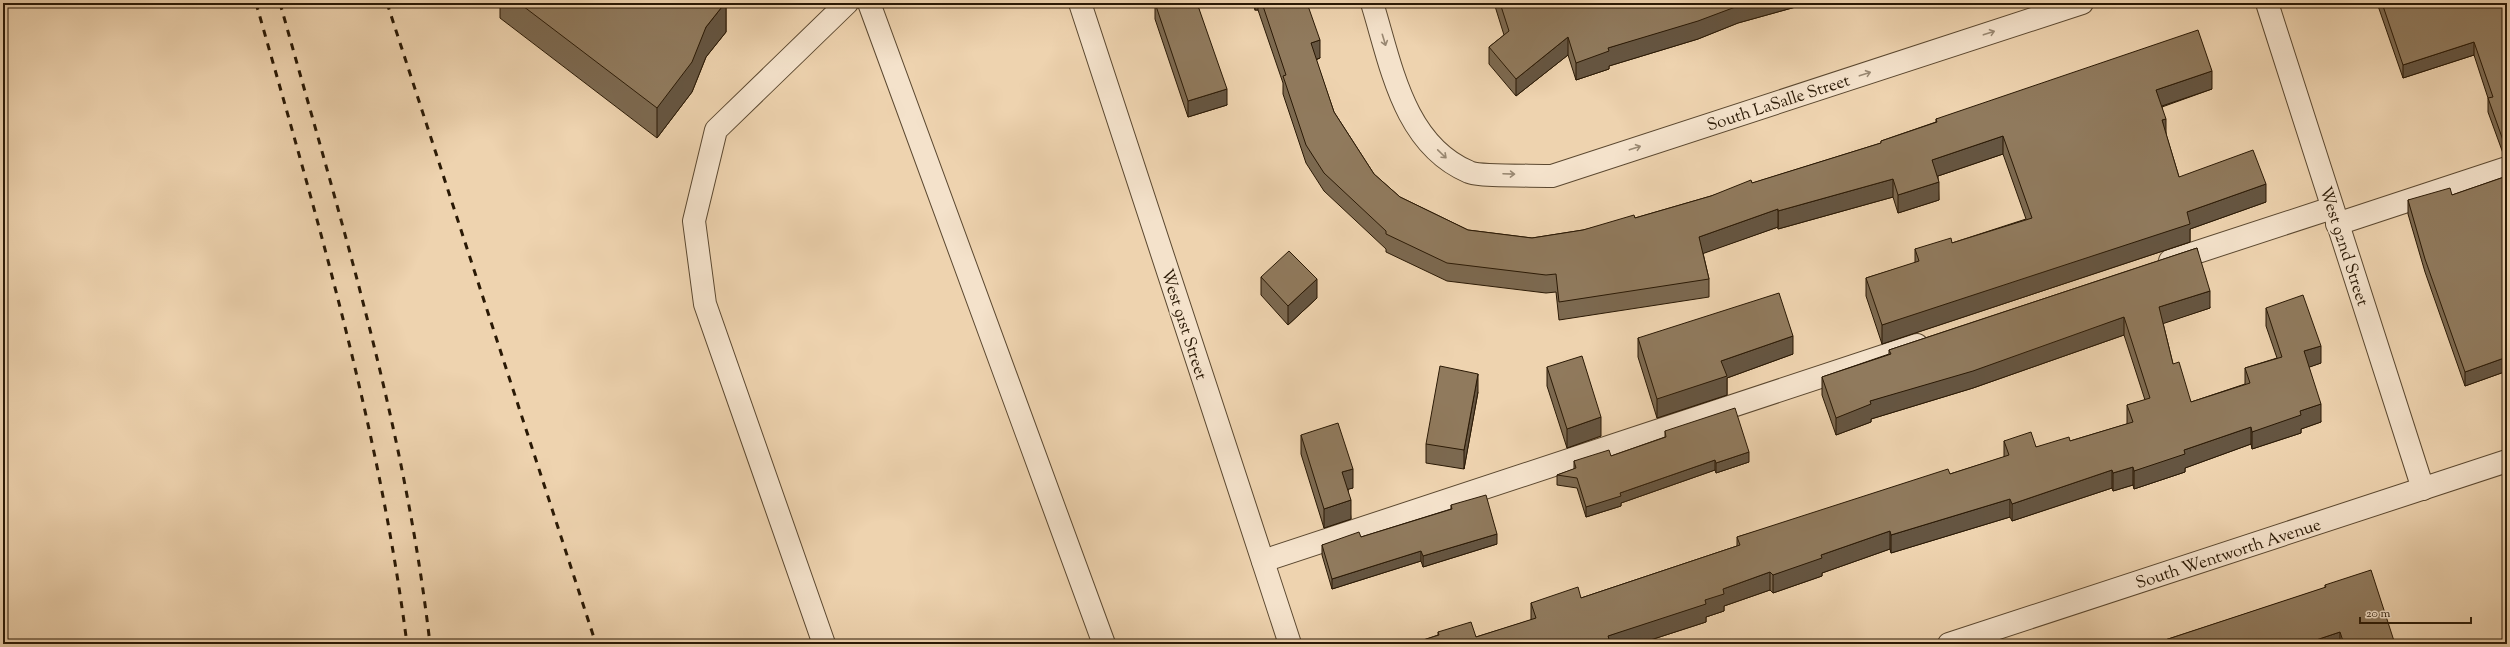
<svg xmlns="http://www.w3.org/2000/svg" width="2510" height="647" font-family="'Sorts Mill Goudy',serif">
<rect width="100%" height="100%" fill="#eed3af"/>
<filter id="stains"><feTurbulence type="fractalNoise" baseFrequency=".005" numOctaves="4"/><feColorMatrix values="0 0 0 0 .2 0 0 0 0 .09 0 0 0 0 .02 0 0 0 .5 -.17"/></filter>
<radialGradient id="worn" r=".72"><stop offset=".6" stop-color="#630" stop-opacity="0"/><stop offset="1" stop-color="#630" stop-opacity=".3"/></radialGradient>
<g fill="none" stroke-linecap="round" stroke-linejoin="round">
<defs>
<g id="service">
<polyline points="869,3 1104,644"/>
<polyline points="2337,224 2507,168"/>
<polyline points="2170,261 2332,208"/>
<polyline points="1263,561 1917,345"/>
<polyline points="824,644 705,304 694,221 716,130 847,3"/>
</g>
<g id="minor">
<polyline points="1080,3 1290,644"/>
<path d="M1372,3C1391,64 1403,144 1469,172C1479,177 1537,175 1552,176L2082,3"/>
<polyline points="2267,3 2423,489"/>
<polyline points="1949,644 2507,461"/>
</g>
</defs>
<use href="#service" stroke="#5b4830" stroke-width="24"/>
<use href="#minor" stroke="#5b4830" stroke-width="24"/>
<use href="#service" stroke="#f4e2cb" stroke-width="22"/>
<use href="#minor" stroke="#f4e2cb" stroke-width="22"/>
<g stroke="#2a1905" stroke-width="3" stroke-dasharray="7 7" stroke-linecap="butt">
<path d="M256,3C316,214 379,426 407,644"/>
<path d="M280,3C339,214 405,426 430,644"/>
<polyline points="387,3 596,644"/>
</g>
</g>
<g fill="#7c6950" stroke="#2a1905">
<polygon points="500,3 726,3 726,32 706,57 692,92 657,138 500,18"/>
<polygon points="1155,3 1197,3 1227,105 1188,117 1155,19"/>
<polygon points="1253,3 1297,3 1320,58 1316,60 1334,112 1374,174 1400,197 1468,230 1532,238 1583,230 1635,218 1711,196 1881,143 1881,141 1936,122 1936,119 2212,89 2162,107 2166,134 2179,177 2266,202 2190,229 2190,242 1882,344 1866,296 1866,278 1915,263 1915,249 1952,243 2026,219 2003,154 1938,176 1939,200 1898,213 1893,197 1778,229 1778,227 1703,253 1709,279 1709,297 1559,320 1556,292 1546,293 1447,281 1386,252 1386,249 1324,191 1306,163 1283,94 1283,83 1258,10 1255,10"/>
<polygon points="1494,3 1810,3 1738,23 1698,39 1609,66 1609,69 1576,80 1568,55 1516,96 1489,64 1489,47 1504,35"/>
<polygon points="2377,3 2507,3 2507,157 2504,156 2488,112 2488,98 2474,55 2403,78"/>
<polygon points="2507,176 2507,371 2465,386 2425,272 2408,214 2408,200 2452,195"/>
<polygon points="2197,248 2210,308 2163,323 2173,364 2191,402 2245,384 2245,368 2277,358 2266,326 2266,308 2321,363 2309,367 2321,422 2301,429 2301,433 2252,449 2251,444 2185,468 2185,472 2134,489 2133,485 2113,491 2112,488 2012,521 2010,517 1891,553 1890,549 1822,573 1822,576 1773,593 1770,590 1724,606 1724,611 1706,617 1706,622 1638,644 1413,644 1438,635 1438,632 1476,637 1531,620 1531,603 1581,598 1737,546 1737,537 1950,474 2004,457 2004,441 2036,447 2070,441 2127,424 2127,405 2145,400 2124,335 1973,388 1871,419 1871,422 1836,435 1822,395 1822,377 1889,354 1889,350"/>
<polygon points="1261,277 1317,298 1288,325 1261,295"/>
<polygon points="1638,338 1793,354 1727,378 1727,395 1657,418 1638,357"/>
<polygon points="1547,367 1601,436 1567,448 1547,386"/>
<polygon points="1478,392 1464,469 1426,463 1426,444"/>
<polygon points="1665,431 1749,462 1716,473 1715,470 1621,503 1621,506 1586,517 1577,488 1557,485 1557,475 1574,469 1574,461 1611,456 1665,437"/>
<polygon points="1301,435 1353,488 1348,489 1351,519 1324,528 1301,454"/>
<polygon points="1451,505 1497,544 1423,567 1421,561 1332,589 1322,555 1322,545 1361,537 1451,509"/>
<polygon points="2325,585 2395,644 2159,644 2159,642 2325,588"/>
</g>
<g fill="#655541" stroke="#2a1905">
<polygon points="725,3 726,3 726,32 706,57 692,92 657,138 657,108 706,27"/>
<rect x="1255" y="3" width="3" height="7"/>
<polygon points="1747,3 1810,3 1738,23 1698,39 1609,66 1609,69 1576,80 1576,63 1608,48"/>
<polygon points="1568,37 1568,55 1516,96 1516,79"/>
<polygon points="1320,40 1320,58 1311,61 1311,43"/>
<polygon points="2474,42 2474,55 2403,78 2403,65"/>
<polygon points="2212,71 2212,89 2156,108 2156,90"/>
<polygon points="1227,89 1227,105 1188,117 1188,101"/>
<polygon points="2166,119 2166,137 2162,120"/>
<polygon points="2003,136 2003,154 1932,178 1932,160"/>
<polygon points="1893,179 1893,197 1778,229 1778,211"/>
<polygon points="1939,182 1939,200 1898,213 1898,195"/>
<polygon points="2266,184 2266,202 2190,229 2190,242 1882,344 1882,325 2187,212"/>
<polygon points="1778,209 1778,227 1699,255 1699,237"/>
<polygon points="1317,279 1317,298 1288,325 1288,306"/>
<polygon points="2210,291 2210,308 2159,325 2159,307"/>
<polygon points="2124,317 2124,335 1973,388 1871,419 1871,422 1836,435 1836,418 1870,401"/>
<polygon points="1793,336 1793,354 1727,378 1727,395 1657,418 1657,399 1721,361"/>
<polygon points="2321,346 2321,363 2304,369 2304,351"/>
<polygon points="2507,357 2507,371 2465,386 2465,372"/>
<polygon points="1478,374 1478,392 1464,469 1464,450"/>
<polygon points="2321,404 2321,422 2301,429 2301,433 2252,449 2252,432 2300,411"/>
<polygon points="1601,417 1601,436 1567,448 1567,429"/>
<polygon points="2251,427 2251,444 2185,468 2185,472 2134,489 2134,471 2184,450"/>
<polygon points="1749,452 1749,462 1716,473 1716,463"/>
<polygon points="1715,460 1715,470 1621,503 1621,506 1586,517 1586,507 1620,493"/>
<polygon points="2133,467 2133,485 2113,491 2113,473"/>
<polygon points="1353,469 1353,488 1342,491 1342,472"/>
<polygon points="2112,470 2112,488 2012,521 2012,504"/>
<polygon points="2010,499 2010,517 1891,553 1891,535"/>
<polygon points="1351,500 1351,519 1324,528 1324,509"/>
<polygon points="1890,531 1890,549 1822,573 1822,576 1773,593 1773,575 1821,555"/>
<polygon points="1497,534 1497,544 1423,567 1423,556"/>
<polygon points="1421,551 1421,561 1332,589 1332,579"/>
<polygon points="1770,572 1770,590 1724,606 1724,611 1706,617 1706,622 1638,644 1595,644 1608,636 1705,600 1723,589"/>
<polygon points="2340,632 2340,644 2304,644"/>
</g>
<g fill="#907a5d" stroke="#2a1905">
<polygon points="519,3 725,3 706,27 692,62 657,108"/>
<polygon points="1155,3 1197,3 1227,89 1188,101"/>
<polygon points="1262,3 1307,3 1320,40 1311,43 1334,112 1374,174 1400,197 1468,230 1532,238 1583,230 1634,215 1635,218 1711,196 1751,180 1752,183 1881,143 1881,141 1937,122 1936,119 2198,30 2212,71 2156,90 2166,119 2162,120 2179,177 2253,150 2266,184 2187,212 2190,224 1882,325 1866,278 1919,261 1915,249 1951,238 1952,243 2032,218 2003,136 1932,160 1939,182 1898,195 1893,179 1778,211 1778,209 1699,237 1709,279 1559,302 1556,274 1546,275 1447,263 1386,234 1386,231 1324,173 1306,145 1283,76 1286,75"/>
<polygon points="1500,3 1747,3 1738,6 1698,21 1608,48 1609,51 1576,63 1568,37 1516,79 1489,47 1509,31"/>
<polygon points="2382,3 2507,3 2507,143 2504,143 2488,98 2493,97 2474,42 2403,65"/>
<polygon points="2507,176 2507,357 2465,372 2425,259 2408,200 2450,188 2452,195"/>
<polygon points="2197,248 2210,291 2159,307 2173,364 2179,362 2191,402 2250,383 2245,368 2282,357 2266,308 2303,295 2321,346 2304,351 2321,404 2300,411 2301,415 2252,432 2251,427 2184,450 2185,454 2134,471 2133,467 2113,473 2112,470 2012,504 2010,499 1891,535 1890,531 1821,555 1822,558 1773,575 1770,572 1723,589 1724,594 1705,600 1706,604 1608,636 1609,639 1595,644 1413,644 1413,643 1439,635 1438,632 1471,622 1476,637 1536,618 1531,603 1578,587 1581,598 1740,545 1737,537 1948,469 1950,474 2009,455 2004,441 2031,432 2036,447 2069,437 2070,441 2133,422 2127,405 2150,398 2124,317 1973,371 1870,401 1871,404 1836,418 1822,377 1891,354 1889,350"/>
<polygon points="1289,251 1317,279 1288,306 1261,277"/>
<polygon points="1779,293 1793,336 1721,361 1727,376 1657,399 1638,338"/>
<polygon points="1582,356 1601,417 1567,429 1547,367"/>
<polygon points="1440,366 1478,374 1464,450 1426,444"/>
<polygon points="1735,408 1749,452 1716,463 1715,460 1620,493 1621,496 1586,507 1577,478 1557,475 1576,468 1574,461 1609,450 1611,456 1666,437 1665,431"/>
<polygon points="1338,423 1353,469 1342,472 1351,500 1324,509 1301,435"/>
<polygon points="1486,495 1497,534 1423,556 1421,551 1332,579 1322,545 1359,532 1361,537 1452,509 1451,505"/>
<polygon points="2371,570 2395,644 2344,644 2340,632 2304,644 2160,644 2159,642 2326,587 2325,585"/>
</g>
<defs><path id="oneway-shaft" d="M-6 0H5M1.5-3L5.5 0L1.5 3" fill="none" stroke-width="1.6" stroke-linecap="round" stroke-linejoin="round"/></defs>
<g stroke="#998872">
<use href="#oneway-shaft" transform="translate(1989 33) rotate(-18)"/>
<use href="#oneway-shaft" transform="translate(1384 40) rotate(73)"/>
<use href="#oneway-shaft" transform="translate(1865 74) rotate(-18)"/>
<use href="#oneway-shaft" transform="translate(1635 148) rotate(-18)"/>
<use href="#oneway-shaft" transform="translate(1442 154) rotate(44)"/>
<use href="#oneway-shaft" transform="translate(1509 174) rotate(2)"/>
</g>
<g text-anchor="middle" stroke-width="4" stroke-linejoin="round" paint-order="stroke">
<g font-size="17" fill="#2a1905" stroke="#f4e2cb">
<text transform="translate(1778 102) rotate(-18)" y="6">South LaSalle Street</text>
<text transform="translate(2345 246) rotate(72)" y="6">West 92nd Street</text>
<text transform="translate(1185 324) rotate(72)" y="6">West 91st Street</text>
<text transform="translate(2228 553) rotate(-18)" y="6">South Wentworth Avenue</text>
</g>
</g>
<rect width="2510" height="647" fill="none" stroke="#eed3af" stroke-width="16"/>
<rect x="4" y="4" width="2502" height="639" fill="none" stroke="#2a1905" stroke-width="2"/>
<rect x="8" y="8" width="2494" height="631" fill="none" stroke="#2a1905"/>
<path d="M2360 617v6h111v-6" fill="none" stroke="#2a1905" stroke-width="2"/>
<text x="2366" y="617" font-size="12" fill="#2a1905" stroke="#f4e2cb" stroke-width="3" paint-order="stroke">20 m</text>
<rect width="100%" height="100%" filter="url(#stains)"/>
<rect width="100%" height="100%" fill="url(#worn)"/>
</svg>
